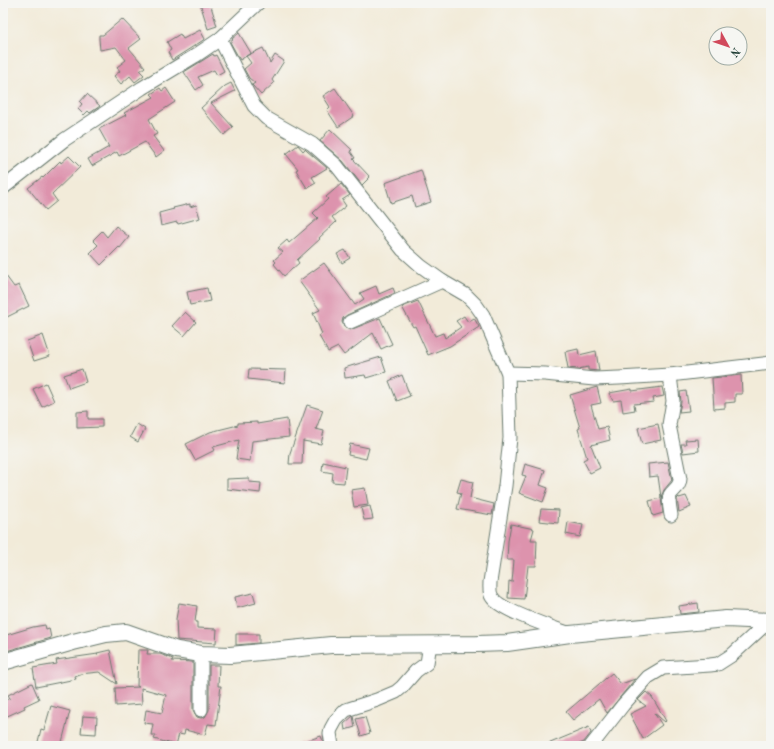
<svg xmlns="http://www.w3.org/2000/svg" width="774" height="749" font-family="'Old Standard TT',serif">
<rect width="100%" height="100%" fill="#f6f6f2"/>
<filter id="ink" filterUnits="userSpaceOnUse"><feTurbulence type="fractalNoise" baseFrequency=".025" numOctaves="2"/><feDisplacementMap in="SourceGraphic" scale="8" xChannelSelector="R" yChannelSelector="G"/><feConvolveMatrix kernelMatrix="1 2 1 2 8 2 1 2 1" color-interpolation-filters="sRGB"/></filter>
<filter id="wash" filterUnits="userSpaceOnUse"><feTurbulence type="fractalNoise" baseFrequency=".012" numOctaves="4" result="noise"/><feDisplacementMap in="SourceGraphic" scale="16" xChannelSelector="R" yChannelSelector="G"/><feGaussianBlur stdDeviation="0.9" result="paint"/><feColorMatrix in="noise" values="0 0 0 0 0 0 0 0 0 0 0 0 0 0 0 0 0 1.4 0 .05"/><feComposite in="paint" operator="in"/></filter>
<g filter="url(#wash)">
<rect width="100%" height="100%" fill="#f2ebd9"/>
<g id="blocks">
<g fill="#dd93ad">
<polygon points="200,3 210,3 217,26 208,29"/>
<polygon points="122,19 141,39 129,48 145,67 140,71 144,75 135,82 130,76 121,84 114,76 120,71 117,67 126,60 116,47 100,50 99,39 99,35 103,35"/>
<polygon points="200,30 205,39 172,60 168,52 171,50 167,42 180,34 183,39"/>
<polygon points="239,33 251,53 240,60 230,42 233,40 232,39"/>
<polygon points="263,48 270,63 275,55 284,61 272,80 274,83 261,95 253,86 252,85 255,83 249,78 244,69 251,63 246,56"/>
<polygon points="213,54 214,56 216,55 224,71 217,75 214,70 198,77 203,85 196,90 184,72"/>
<polygon points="231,83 235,91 211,103 233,127 224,135 201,108 225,86"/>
<polygon points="160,88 162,91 166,88 175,102 149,119 157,134 153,136 164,151 156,157 145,142 119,156 117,152 92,166 88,159 109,147 99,129 126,115 124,113 154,97 151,94"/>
<polygon points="335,88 354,116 338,127 327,110 330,107 323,96"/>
<polygon points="87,94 100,106 90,113 88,111 84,115 78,109 82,104 80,102"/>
<polygon points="330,129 352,150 350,151 355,158 353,159 370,177 362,185 343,161 320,141"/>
<polygon points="298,145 303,151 305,149 307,151 327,168 312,177 316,183 307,188 296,170 298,169 286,154"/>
<polygon points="69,156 80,167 52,194 57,201 46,210 28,188 42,177 43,178 60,161 61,163"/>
<polygon points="421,170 431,202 415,207 412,196 391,203 385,183"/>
<polygon points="341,184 350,195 342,200 346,206 332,217 336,222 319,238 320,239 297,260 299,263 284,276 274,264 276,262 274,260 283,252 278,248 287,240 289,243 318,218 313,213 328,199 326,197"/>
<polygon points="190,204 190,207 196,205 200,218 178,224 177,222 161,226 159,213 174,209 173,208"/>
<polygon points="116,226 129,237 120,248 119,247 101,265 90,253 98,245 93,240 102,231 107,237"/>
<polygon points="345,250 350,258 342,263 337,254"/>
<polygon points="324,263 355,305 364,299 360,293 376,286 379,294 393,288 395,293 347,315 343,318 342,322 345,328 350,330 380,318 392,344 381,349 373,333 344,355 338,347 328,352 319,336 322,334 313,313 320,310 299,281"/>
<polygon points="3,272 14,287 19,285 29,306 3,319"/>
<polygon points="207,288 210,301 190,305 187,292"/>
<polygon points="418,301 435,336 443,333 445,338 461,327 456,321 464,316 468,322 474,318 479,327 450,346 428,355 415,326 413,327 402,307"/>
<polygon points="185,312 196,322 184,336 172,326"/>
<polygon points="43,335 50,356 34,361 27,341"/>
<polygon points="578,349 579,355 596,351 599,371 588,370 588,367 578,369 568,368 565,352"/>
<polygon points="381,357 386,372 366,378 365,375 345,378 344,368"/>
<polygon points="82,369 86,382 69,388 64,375"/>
<polygon points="249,369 286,370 285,383 248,379"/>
<polygon points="402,375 410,396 397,401 389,381"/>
<polygon points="741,375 742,394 735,394 735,402 725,403 725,408 714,409 712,378"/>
<polygon points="46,383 54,401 42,407 33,389"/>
<polygon points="597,387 601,403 591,405 598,429 607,427 610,440 591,445 600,468 590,473 583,460 587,458 578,429 580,428 570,395"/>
<polygon points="662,387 664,396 653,398 654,402 634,404 635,410 623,412 621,400 613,401 609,393 632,389 632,391"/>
<polygon points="686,391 689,411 679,412 681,402 680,392"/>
<polygon points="307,405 323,410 316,429 324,431 321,444 303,441 302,464 289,464 290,453"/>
<polygon points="88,411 88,419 102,419 102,427 77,428 77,412"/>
<polygon points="287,419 289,437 252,441 250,461 236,459 239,440 213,447 215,450 195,460 186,444 210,432 238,425 238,423 257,422 257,424"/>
<polygon points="137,424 145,429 138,442 130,437"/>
<polygon points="658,424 661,440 642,444 638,428"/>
<polygon points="698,439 699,451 683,453 681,444 686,444 685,440"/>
<polygon points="350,444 369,448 366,459 348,455"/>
<polygon points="323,462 346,467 344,483 332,482 333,473 322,471"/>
<polygon points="668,462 672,480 664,490 661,497 658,476 649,477 648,464"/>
<polygon points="525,464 545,470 540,485 548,488 543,502 519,493 526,476 522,475"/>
<polygon points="249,478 249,482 261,483 260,493 227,489 227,479"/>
<polygon points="461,479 473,482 470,498 494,504 492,515 457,509 461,493 457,492"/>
<polygon points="365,488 368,505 354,507 351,490"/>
<polygon points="686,496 691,507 679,512 677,499 679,497 679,498"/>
<polygon points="661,498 663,513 653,516 649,501"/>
<polygon points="370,506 373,519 364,520 361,508"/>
<polygon points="541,509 559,510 558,523 539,521"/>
<polygon points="568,522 583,525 580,537 566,534"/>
<polygon points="511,524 534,529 531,540 537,540 536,566 528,566 524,599 508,598 509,581 512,582 514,560 507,560 508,541"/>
<polygon points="253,593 256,603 237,608 235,597"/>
<polygon points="179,603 197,606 195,622 197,622 197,628 217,629 216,643 177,640 176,619"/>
<polygon points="698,603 699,612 680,614 679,606"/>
<polygon points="45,625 46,629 49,628 51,638 3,652 3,636 33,627"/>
<polygon points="236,634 259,634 259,643 236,645"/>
<polygon points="110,650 117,684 99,672 80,674 75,676 76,679 36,687 33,668 57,664 56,660 98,654 97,653"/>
<polygon points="138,650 148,650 147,654 160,654 173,659 172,661 193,662 193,710 197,717 201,718 205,717 209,710 209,665 219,665 218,686 221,686 216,725 208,724 205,735 185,730 184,735 179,734 176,745 154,739 156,735 151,735 153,724 144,723 146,710 162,713 166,695 141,688 142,704 116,706 115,688 139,687 137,686"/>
<polygon points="612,673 621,684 635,679 607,713 599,699 573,720 566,712"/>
<polygon points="32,683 39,699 24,706 25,708 3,718 3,701 10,698 8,695"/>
<polygon points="646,692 652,697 666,721 665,722 654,713 662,725 643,739 630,714 646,706 638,700"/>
<polygon points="51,706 70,711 61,746 37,746 41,729 44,730"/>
<polygon points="83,716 97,717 96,734 81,733"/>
<polygon points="353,716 355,727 345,730 344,724"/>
<polygon points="365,717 370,733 361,736 356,719"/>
<polygon points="589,727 591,733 584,742 575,746 543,746"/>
<polygon points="321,736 324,744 318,746 297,746 297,744"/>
</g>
</g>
</g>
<g filter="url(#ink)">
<use href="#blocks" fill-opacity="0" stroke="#697a6e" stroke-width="1"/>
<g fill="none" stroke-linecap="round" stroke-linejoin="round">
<defs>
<g id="minor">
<path d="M220,39L254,106L266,118L312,144L337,166L403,250L421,266L442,281L466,295L476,305L483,315L508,373L510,438L505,486L490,582C490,587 489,593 492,597C499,610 554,628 570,634"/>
<polyline points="3,188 64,140 142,88 195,56 220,39 258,3"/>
<polyline points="350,322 442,281"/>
<polyline points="508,373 545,374 594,379 619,378 670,375 771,363"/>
<path d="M670,375L673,401L669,425L680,479C680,487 674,489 670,495C668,500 670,509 671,515"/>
<polyline points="201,710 201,654"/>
<polyline points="332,746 330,733 331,729 336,720 346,710 377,700 396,692 402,687 416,671 427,663 430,644"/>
<polyline points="591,746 623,705 648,677 663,668 710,665 718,664 732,655 769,621"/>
</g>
<polyline id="tertiary" points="3,662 73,642 106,634 126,632 177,650 201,654 230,655 331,645 477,644 507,643 570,634 726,619 771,621"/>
</defs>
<use href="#minor" stroke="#697a6e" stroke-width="15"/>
<use href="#tertiary" stroke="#697a6e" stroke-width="18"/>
<use href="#minor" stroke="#fff" stroke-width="13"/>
<use href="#tertiary" stroke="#fff" stroke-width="16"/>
</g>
</g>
<rect width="774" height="749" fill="none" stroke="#f6f6f2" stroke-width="16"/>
<g transform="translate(728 46) rotate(130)"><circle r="19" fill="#f6f6f2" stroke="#a0aca6"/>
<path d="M0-3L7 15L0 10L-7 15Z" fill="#d1495b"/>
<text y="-6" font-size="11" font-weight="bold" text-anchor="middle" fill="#1f3d34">N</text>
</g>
</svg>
